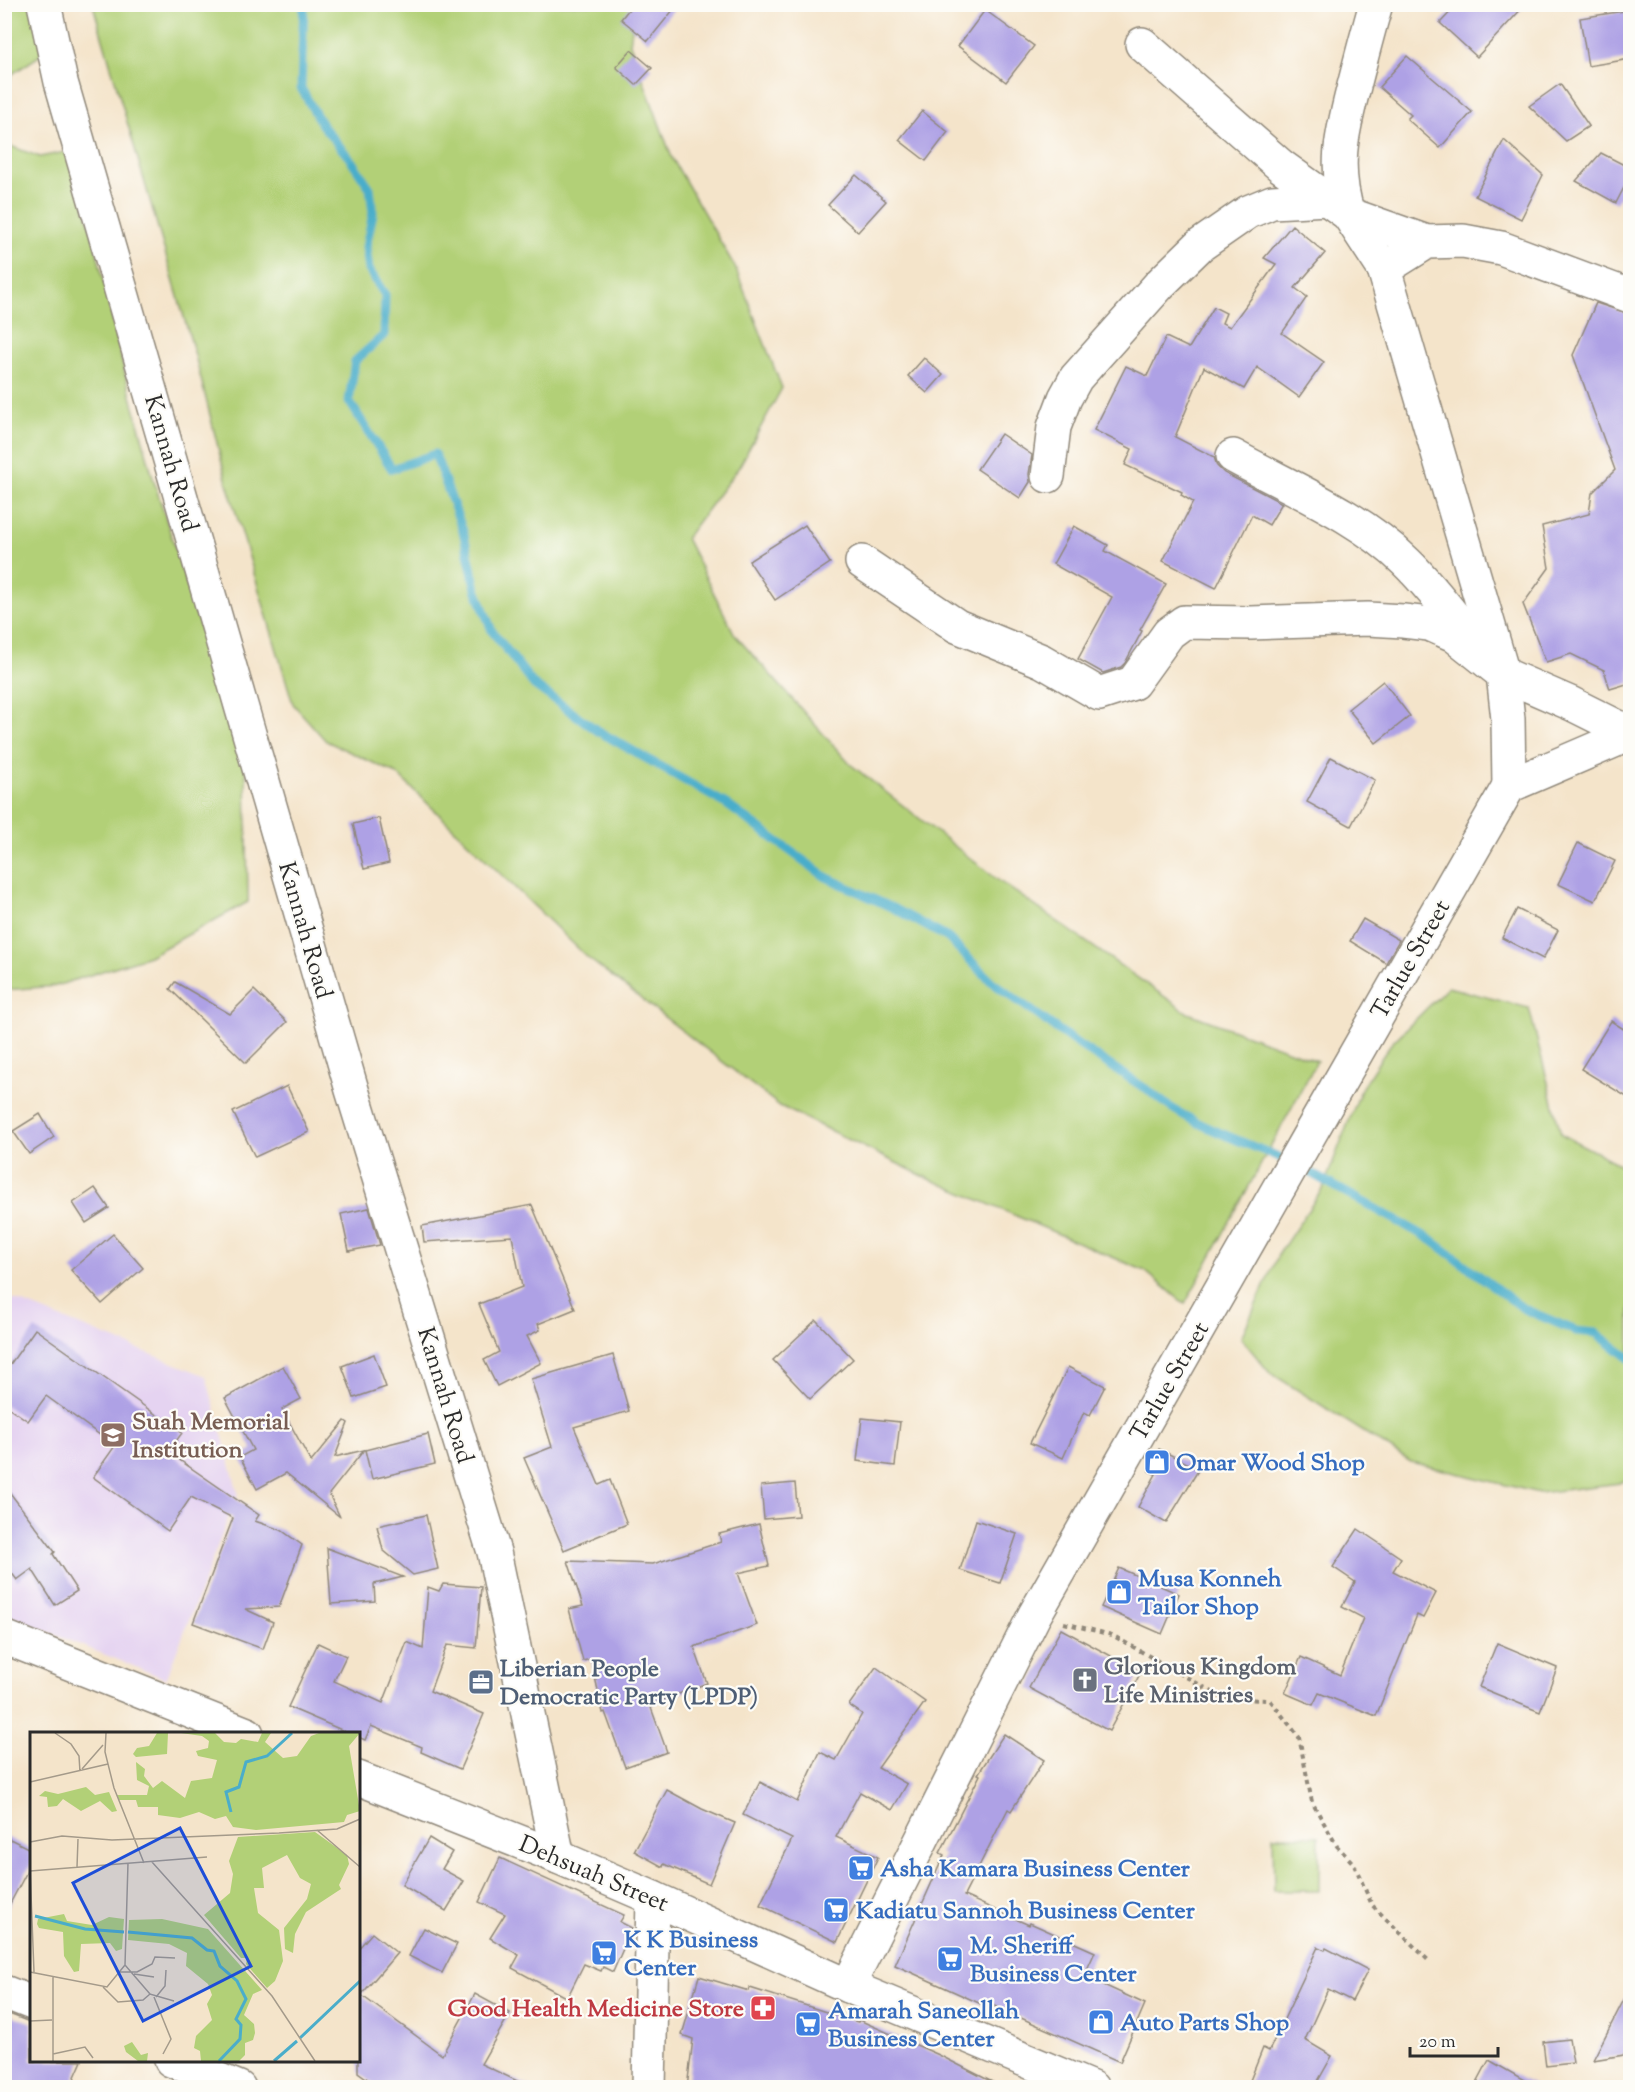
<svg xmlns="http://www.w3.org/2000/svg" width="1635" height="2092" font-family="'Sorts Mill Goudy',serif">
<rect width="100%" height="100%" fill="#fdfcf7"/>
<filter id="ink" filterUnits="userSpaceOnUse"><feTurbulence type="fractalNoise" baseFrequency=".0167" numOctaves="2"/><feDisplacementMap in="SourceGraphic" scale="12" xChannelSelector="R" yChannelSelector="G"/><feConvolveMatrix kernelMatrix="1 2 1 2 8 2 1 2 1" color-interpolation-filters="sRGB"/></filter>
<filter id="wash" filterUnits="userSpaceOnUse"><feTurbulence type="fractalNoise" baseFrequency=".008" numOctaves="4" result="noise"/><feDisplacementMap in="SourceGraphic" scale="24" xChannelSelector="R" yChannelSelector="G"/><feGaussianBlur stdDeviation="1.35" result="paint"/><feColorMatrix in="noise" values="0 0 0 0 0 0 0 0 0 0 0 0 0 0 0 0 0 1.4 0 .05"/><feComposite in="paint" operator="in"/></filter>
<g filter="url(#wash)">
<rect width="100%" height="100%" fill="#f4e4ca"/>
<polygon fill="#e5d3f1" points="13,1299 206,1376 238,1493 166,1679 5,1615 4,1320"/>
<g fill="#b2d077" stroke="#6e7e51" stroke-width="1.5">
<polygon points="5,5 32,5 44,53 12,74 5,93"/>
<polygon points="93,5 635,5 630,44 672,158 735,267 782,388 739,467 686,538 735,635 850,764 998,880 1188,1013 1317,1061 1185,1304 1145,1271 925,1177 780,1106 588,958 397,774 326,741 293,704 227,483 195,355"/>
<polygon points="4,129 10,146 40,157 70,151 97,252 123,366 153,478 246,772 248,902 149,956 56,986 5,990"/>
<polygon points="1448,987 1529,1008 1561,1134 1630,1170 1630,1478 1620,1483 1539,1493 1411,1462 1269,1372 1241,1338 1278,1255 1323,1188 1362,1087 1390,1045"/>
<polygon points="1273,1836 1319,1836 1319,1891 1274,1891"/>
</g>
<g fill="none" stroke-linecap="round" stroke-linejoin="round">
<g stroke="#4aadca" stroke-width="9">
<path d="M304,4L301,88L322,125L351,160L370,188L373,213L366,247L369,270L385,295L384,335L355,361L349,401L392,469L435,454L463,531L476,589L492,631L534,685L598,731L726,804L826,877L895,909L948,938L992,982L1079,1045L1149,1091C1185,1123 1237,1139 1281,1158"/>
<polyline points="1309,1172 1430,1239 1524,1309 1576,1331 1596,1333 1630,1359"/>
</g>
</g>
<g id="blocks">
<g fill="#aea1e5">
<polygon points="633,4 678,4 648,41 621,19"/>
<polygon points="1458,4 1526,4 1477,57 1440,23"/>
<polygon points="985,10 1034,46 1006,82 958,46"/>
<polygon points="1630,10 1630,59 1588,66 1580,18"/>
<polygon points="631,50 652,68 636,85 616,67"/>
<polygon points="1407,56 1472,112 1440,148 1407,119 1411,115 1379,87"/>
<polygon points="1560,84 1589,126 1566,141 1529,106"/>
<polygon points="922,111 948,132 926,161 899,140"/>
<polygon points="1504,140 1543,175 1521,219 1475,196"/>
<polygon points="1601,153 1630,168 1630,176 1616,203 1576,181"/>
<polygon points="856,175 886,201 858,232 828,205"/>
<polygon points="1292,225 1325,253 1295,288 1307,297 1282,333 1324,362 1299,397 1257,367 1244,389 1204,367 1175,437 1214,457 1217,466 1224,473 1282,503 1269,525 1252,515 1216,588 1163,561 1193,502 1181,495 1182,492 1125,465 1132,449 1094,430 1126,366 1147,376 1166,337 1189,348 1214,307 1226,313 1222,323 1230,327 1276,264 1264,258"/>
<polygon points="1596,303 1630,314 1630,353 1626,362 1630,373 1630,683 1610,689 1604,670 1571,654 1546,662 1523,604 1549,568 1542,526 1589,514 1592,493 1615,470 1573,355"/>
<polygon points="924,358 943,375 927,393 908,376"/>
<polygon points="1001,434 1032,455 1029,474 1030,482 1020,498 977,469"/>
<polygon points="805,525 830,563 775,600 749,561"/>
<polygon points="1074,526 1108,545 1105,551 1166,584 1140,630 1142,631 1125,663 1121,667 1103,673 1078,659 1112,597 1053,564"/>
<polygon points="1383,681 1410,716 1376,743 1348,709"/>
<polygon points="1331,757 1375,780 1351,826 1307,802"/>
<polygon points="379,818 389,863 364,869 353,824"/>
<polygon points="1578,843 1615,861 1595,901 1558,884"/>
<polygon points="1517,909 1558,930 1543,959 1502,938"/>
<polygon points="1363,919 1399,940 1386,963 1350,941"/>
<polygon points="175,982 230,1014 254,990 287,1022 246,1063 170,989"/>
<polygon points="1611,1021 1630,1033 1630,1099 1581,1069"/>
<polygon points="287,1086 309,1132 255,1157 233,1112"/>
<polygon points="40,1114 54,1137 29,1154 13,1131"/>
<polygon points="95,1188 109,1208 86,1223 73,1203"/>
<polygon points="532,1205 575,1309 538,1324 540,1330 527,1336 541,1363 497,1386 484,1360 499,1352 479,1304 522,1287 512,1236 424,1242 422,1226"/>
<polygon points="369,1208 380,1245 349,1251 341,1214"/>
<polygon points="113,1234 143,1268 102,1304 71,1270"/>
<polygon points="816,1320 853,1359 810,1399 773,1360"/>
<polygon points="35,1329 182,1433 168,1452 259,1515 255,1521 281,1530 302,1545 279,1607 245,1609 273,1622 263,1649 193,1623 233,1518 191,1497 168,1531 93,1477 115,1446 46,1396 28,1421 4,1404 4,1373"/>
<polygon points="374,1354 386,1387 354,1398 342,1366"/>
<polygon points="613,1355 629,1411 574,1427 599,1485 610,1480 627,1524 564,1550 524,1458 552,1447 531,1379"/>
<polygon points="283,1366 301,1399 282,1409 311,1462 345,1421 348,1423 335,1457 364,1450 329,1494 340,1517 286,1473 257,1489 240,1457 253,1450 225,1398"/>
<polygon points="1068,1367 1105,1386 1090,1415 1084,1412 1063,1458 1030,1443"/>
<polygon points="862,1418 900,1422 895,1466 857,1461"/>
<polygon points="428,1434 435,1464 372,1479 365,1450"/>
<polygon points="1159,1449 1199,1469 1166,1523 1138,1507 1156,1474 1149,1471"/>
<polygon points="795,1483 798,1516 764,1519 761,1486"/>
<polygon points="4,1485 55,1552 53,1554 77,1591 55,1605 32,1569 17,1580 4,1563"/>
<polygon points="426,1515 438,1569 413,1575 383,1550 377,1526"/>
<polygon points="976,1520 1017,1534 1000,1583 960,1570"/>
<polygon points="759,1524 769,1566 738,1573 757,1625 694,1647 707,1683 650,1705 667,1752 625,1767 605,1712 603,1713 591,1659 583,1661 569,1609 583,1606 568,1561 653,1564 721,1542 719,1534"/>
<polygon points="1358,1529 1401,1558 1393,1571 1436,1593 1423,1618 1417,1615 1376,1716 1319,1693 1313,1705 1285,1693 1301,1657 1340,1675 1363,1618 1342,1607 1355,1582 1333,1567"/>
<polygon points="327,1548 403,1577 374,1584 375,1601 331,1604"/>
<polygon points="1119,1568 1179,1594 1162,1634 1101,1607"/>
<polygon points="443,1584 481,1587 476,1648 447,1645 430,1691 484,1714 460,1769 421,1752 422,1747 371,1726 365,1740 358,1737 358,1734 351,1734 288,1707 318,1643 346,1656 334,1681 383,1703 407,1642 423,1649 428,1587 439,1591"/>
<polygon points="1061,1629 1141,1672 1109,1731 1029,1688"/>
<polygon points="1497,1643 1557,1668 1540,1712 1479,1687"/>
<polygon points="876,1667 925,1702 878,1768 907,1784 892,1810 860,1792 836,1837 878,1857 837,1942 760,1905 792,1839 743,1815 760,1782 797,1802 820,1752 836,1760 862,1714 849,1705"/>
<polygon points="1004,1734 1044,1760 1011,1811 1008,1809 964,1896 1029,1925 1030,1923 1095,1952 1084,1976 1145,2004 1120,2062 992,2005 990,2008 895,1965 944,1855 940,1853 980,1775 978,1774"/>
<polygon points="667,1790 702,1809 735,1823 709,1884 664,1864 663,1867 634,1851"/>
<polygon points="4,1836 32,1850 32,1862 4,1915"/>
<polygon points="429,1838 452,1852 442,1869 464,1881 446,1911 402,1885"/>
<polygon points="500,1858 624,1915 620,1922 632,1928 613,1972 603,1967 601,1971 584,1964 567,1998 512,1968 519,1955 490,1938 505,1914 479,1902"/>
<polygon points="424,1928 457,1944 442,1973 409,1956"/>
<polygon points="372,1933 397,1953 361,1995 442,2055 475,1994 510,2013 481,2064 532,2088 380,2088 358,2072 358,1949"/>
<polygon points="1318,1947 1325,1950 1326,1948 1368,1970 1352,2001 1328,1989 1305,2040 1332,2056 1314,2088 1247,2088 1263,2048 1269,2051"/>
<polygon points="699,1976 749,1991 750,1988 858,2022 859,2020 939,2055 1004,2088 687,2088 693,2039 682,2035"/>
<polygon points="1630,1988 1630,2054 1593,2060"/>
<polygon points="4,2012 32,2023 32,2061 82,2061 70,2088 4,2088"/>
<polygon points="1569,2039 1573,2063 1546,2066 1543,2042"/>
<polygon points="1489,2060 1538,2088 1474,2088"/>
</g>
</g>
</g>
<g filter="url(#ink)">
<use href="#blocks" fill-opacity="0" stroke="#90887a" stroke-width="1.5"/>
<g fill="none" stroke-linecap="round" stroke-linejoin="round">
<defs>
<g id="minor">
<polyline points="44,4 61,82 352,1090 494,1552 558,1857"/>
<path d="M1376,4C1368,31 1361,59 1354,86C1342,133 1333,166 1348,214L1427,242"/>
<polyline points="1142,44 1281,166 1348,214 1384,269 1427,242 1463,241 1501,248 1630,296"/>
<polyline points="1384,269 1503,674 1508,719 1509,786"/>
<path d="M1233,456C1289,487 1361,517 1406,562C1430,585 1450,613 1472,639"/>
<polyline points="1048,476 1054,427 1065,398 1076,378 1160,284 1199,246 1248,212 1272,202 1327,199"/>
<polyline points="862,562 957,626 1042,661 1099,694 1133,683 1169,633 1184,622 1251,623 1368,619 1403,621 1429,624 1454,635 1503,674 1572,704 1630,733"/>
<polyline points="1509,786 1630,734"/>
<polyline points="4,1637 247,1734"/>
<polyline points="358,1778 558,1857 653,1898 848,1986 1092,2088"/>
<polyline points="848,1986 1034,1616 1509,786"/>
<polyline points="4,1992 32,2003"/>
<polyline points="171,2060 239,2088"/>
<polyline points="649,2088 653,1898"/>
</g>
</defs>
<use href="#minor" stroke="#90887a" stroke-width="36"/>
<polyline stroke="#90887a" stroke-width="4" stroke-dasharray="4.5 4.5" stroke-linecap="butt" points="1064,1623 1112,1635 1225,1699 1270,1700 1299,1737 1312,1802 1337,1846 1354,1864 1372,1905 1429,1961"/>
<use href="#minor" stroke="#fff" stroke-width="33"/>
</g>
</g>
<defs>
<symbol id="school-square" viewBox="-11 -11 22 22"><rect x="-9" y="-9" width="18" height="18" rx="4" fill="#8d6e63" stroke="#fdfcf7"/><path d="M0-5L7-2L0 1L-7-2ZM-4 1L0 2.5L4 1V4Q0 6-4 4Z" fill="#fff"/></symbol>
<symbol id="shop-square" viewBox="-11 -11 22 22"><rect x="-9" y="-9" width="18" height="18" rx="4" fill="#3f7fe0" stroke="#fdfcf7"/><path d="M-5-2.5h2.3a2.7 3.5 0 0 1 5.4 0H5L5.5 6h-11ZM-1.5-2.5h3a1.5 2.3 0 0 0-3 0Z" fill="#fff"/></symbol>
<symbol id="church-square" viewBox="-11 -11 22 22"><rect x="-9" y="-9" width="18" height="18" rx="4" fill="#6b7280" stroke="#fdfcf7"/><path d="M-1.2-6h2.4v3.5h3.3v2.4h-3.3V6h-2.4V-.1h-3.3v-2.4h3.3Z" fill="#fff"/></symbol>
<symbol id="office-square" viewBox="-11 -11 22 22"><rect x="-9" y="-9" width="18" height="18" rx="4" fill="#5c6f8a" stroke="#fdfcf7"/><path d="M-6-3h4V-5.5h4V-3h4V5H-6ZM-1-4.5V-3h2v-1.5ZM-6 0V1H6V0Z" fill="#fff"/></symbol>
<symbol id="supermarket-square" viewBox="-11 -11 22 22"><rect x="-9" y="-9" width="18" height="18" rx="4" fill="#3f7fe0" stroke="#fdfcf7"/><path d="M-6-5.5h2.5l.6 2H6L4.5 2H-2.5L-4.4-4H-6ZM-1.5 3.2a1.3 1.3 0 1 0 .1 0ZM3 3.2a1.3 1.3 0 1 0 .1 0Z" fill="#fff"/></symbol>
<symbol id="pharmacy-square" viewBox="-11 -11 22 22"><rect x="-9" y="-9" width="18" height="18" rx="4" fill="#e0444e" stroke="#fdfcf7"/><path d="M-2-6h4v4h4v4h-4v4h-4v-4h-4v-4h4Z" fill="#fff"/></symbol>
</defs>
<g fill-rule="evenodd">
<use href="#school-square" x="98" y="1420" width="30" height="30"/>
<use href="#shop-square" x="1142" y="1447" width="30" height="30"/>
<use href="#shop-square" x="1104" y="1577" width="30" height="30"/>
<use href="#church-square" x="1070" y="1665" width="30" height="30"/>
<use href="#office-square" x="466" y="1667" width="30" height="30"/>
<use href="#supermarket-square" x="846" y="1853" width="30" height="30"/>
<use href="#supermarket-square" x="821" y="1895" width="30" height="30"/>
<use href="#supermarket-square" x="589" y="1938" width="30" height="30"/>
<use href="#supermarket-square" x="935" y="1944" width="30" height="30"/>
<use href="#pharmacy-square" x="748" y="1993" width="30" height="30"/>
<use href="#shop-square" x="1086" y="2007" width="30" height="30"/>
<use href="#supermarket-square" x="793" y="2009" width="30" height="30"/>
</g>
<g text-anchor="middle" stroke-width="4.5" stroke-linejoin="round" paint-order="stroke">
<g font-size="24" fill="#2b2b2b" stroke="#fdfcf7">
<text transform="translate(172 463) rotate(74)" y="8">Kannah Road</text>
<text transform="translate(306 930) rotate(74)" y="8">Kannah Road</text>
<text transform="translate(1410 959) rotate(-60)" y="8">Tarlue Street</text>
<text transform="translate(1169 1381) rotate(-60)" y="8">Tarlue Street</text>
<text transform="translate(446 1395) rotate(73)" y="8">Kannah Road</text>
<text transform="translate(594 1873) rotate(23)" y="8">Dehsuah Street</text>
</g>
<g font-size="24" font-weight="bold" fill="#785e54" stroke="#fdfcf7" text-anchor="start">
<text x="132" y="1429">Suah Memorial<tspan x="132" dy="28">Institution</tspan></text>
</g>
<g font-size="24" font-weight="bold" fill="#366cbe" stroke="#fdfcf7" text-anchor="start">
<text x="1176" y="1470">Omar Wood Shop</text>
<text x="1138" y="1586">Musa Konneh<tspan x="1138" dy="28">Tailor Shop</tspan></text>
<text x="880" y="1876">Asha Kamara Business Center</text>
<text x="856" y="1918">Kadiatu Sannoh Business Center</text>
<text x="624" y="1947">K K Business<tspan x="624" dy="28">Center</tspan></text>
<text x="970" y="1953">M. Sheriff<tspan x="970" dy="28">Business Center</tspan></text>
<text x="828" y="2018">Amarah Saneollah<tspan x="828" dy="28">Business Center</tspan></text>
<text x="1120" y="2030">Auto Parts Shop</text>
</g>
<g font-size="24" font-weight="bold" fill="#5b616d" stroke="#fdfcf7" text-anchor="start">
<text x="1104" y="1674">Glorious Kingdom<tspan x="1104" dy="28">Life Ministries</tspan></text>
</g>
<g font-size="24" font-weight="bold" fill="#4e5e75" stroke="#fdfcf7" text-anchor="start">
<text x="500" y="1676">Liberian People<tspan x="500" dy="28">Democratic Party (LPDP)</tspan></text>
</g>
<g font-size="24" font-weight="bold" fill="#be3a42" stroke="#fdfcf7" text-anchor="end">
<text x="744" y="2016">Good Health Medicine Store</text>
</g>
</g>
<g transform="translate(30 1732)">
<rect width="330" height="330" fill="#f4e4ca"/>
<path d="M127,1H138L137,22L106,25L103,22L107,16L119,14ZM151,1H185L194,10L206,11L211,7L228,10L232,1H241L235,10L253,26L267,24L281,4L289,1H330L319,14L330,79L317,83L314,90L226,98L203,95L196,84L185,87L169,80L150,86L128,83V75H108L106,68H89L87,63H117L119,54L107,48L106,30L115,37L114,44L123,56L132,49L155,66L161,49L182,46L187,28L168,24L166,19L178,16L179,9L172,4ZM56,55L65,63L79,60L87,79L82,80L70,69L51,79L33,67L27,74L18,75L17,65L9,64L15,59L28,62ZM285,100L317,123L319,132L309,153L311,157L276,180L265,202L263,221L255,217L254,196L277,167L281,152L270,146L257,123L232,136L234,156H224L228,181L249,198L253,229L245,249L237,256L216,232L217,226H211L174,183L200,161L203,142L199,129L208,105ZM34,182L37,189L62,193L79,185L94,187L92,217L86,219L80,211L51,212L49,239L44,240L34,224L33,200L9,196L7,192L8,187ZM132,187L178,197L232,258L223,262L214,283L224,292L225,301L223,308L215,311V323L209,329H171L170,319L164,316L166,304L182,288L177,272L182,263L178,252L156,234L157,221L139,212L98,208L99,188ZM102,310L111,323L118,321L117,329H108L96,320L94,314Z" fill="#b2d077"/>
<path fill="none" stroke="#4aadca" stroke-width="3" d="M201,80L196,60L209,55L216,30L237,24L262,1M5,184L55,197L94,200M98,200L162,206L177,218L184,219L190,234L207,249L216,267L206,287L211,293L210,307L189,329M270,306L330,249M244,329L267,309"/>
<path fill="none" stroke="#a49a8a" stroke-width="1.5" d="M25,1L41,12L49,24L50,40M76,1L75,20L84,56L114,131M52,37L73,13M0,50L78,32M287,98L330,135M0,110L32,104L82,108L249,101L307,97L330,87M122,130L242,264L285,329M47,135L48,107M0,136L4,240M0,139L177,125M95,233L98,131M95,233L120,262M0,240L77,255L95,233M89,240H107L122,232L125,225L145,226M104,242L124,245M23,244V329M73,255L88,270L113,268L120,262L144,269M124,265L141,307L133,322M126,265L135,254L136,238M0,289L22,288M23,322L55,315L63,326"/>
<path fill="#1d4ed8" fill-opacity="0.15" stroke="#1d4ed8" stroke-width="3" d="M150,96L221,234L113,289L43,151Z"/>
<rect width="330" height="330" fill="none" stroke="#2b2b2b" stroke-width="3"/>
</g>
<rect width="1635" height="2092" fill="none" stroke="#fdfcf7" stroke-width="24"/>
<path d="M1410 2047v9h88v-9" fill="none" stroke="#2b2b2b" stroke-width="3"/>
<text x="1419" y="2047" font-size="18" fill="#2b2b2b" stroke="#fdfcf7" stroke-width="4.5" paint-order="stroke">20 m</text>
</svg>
